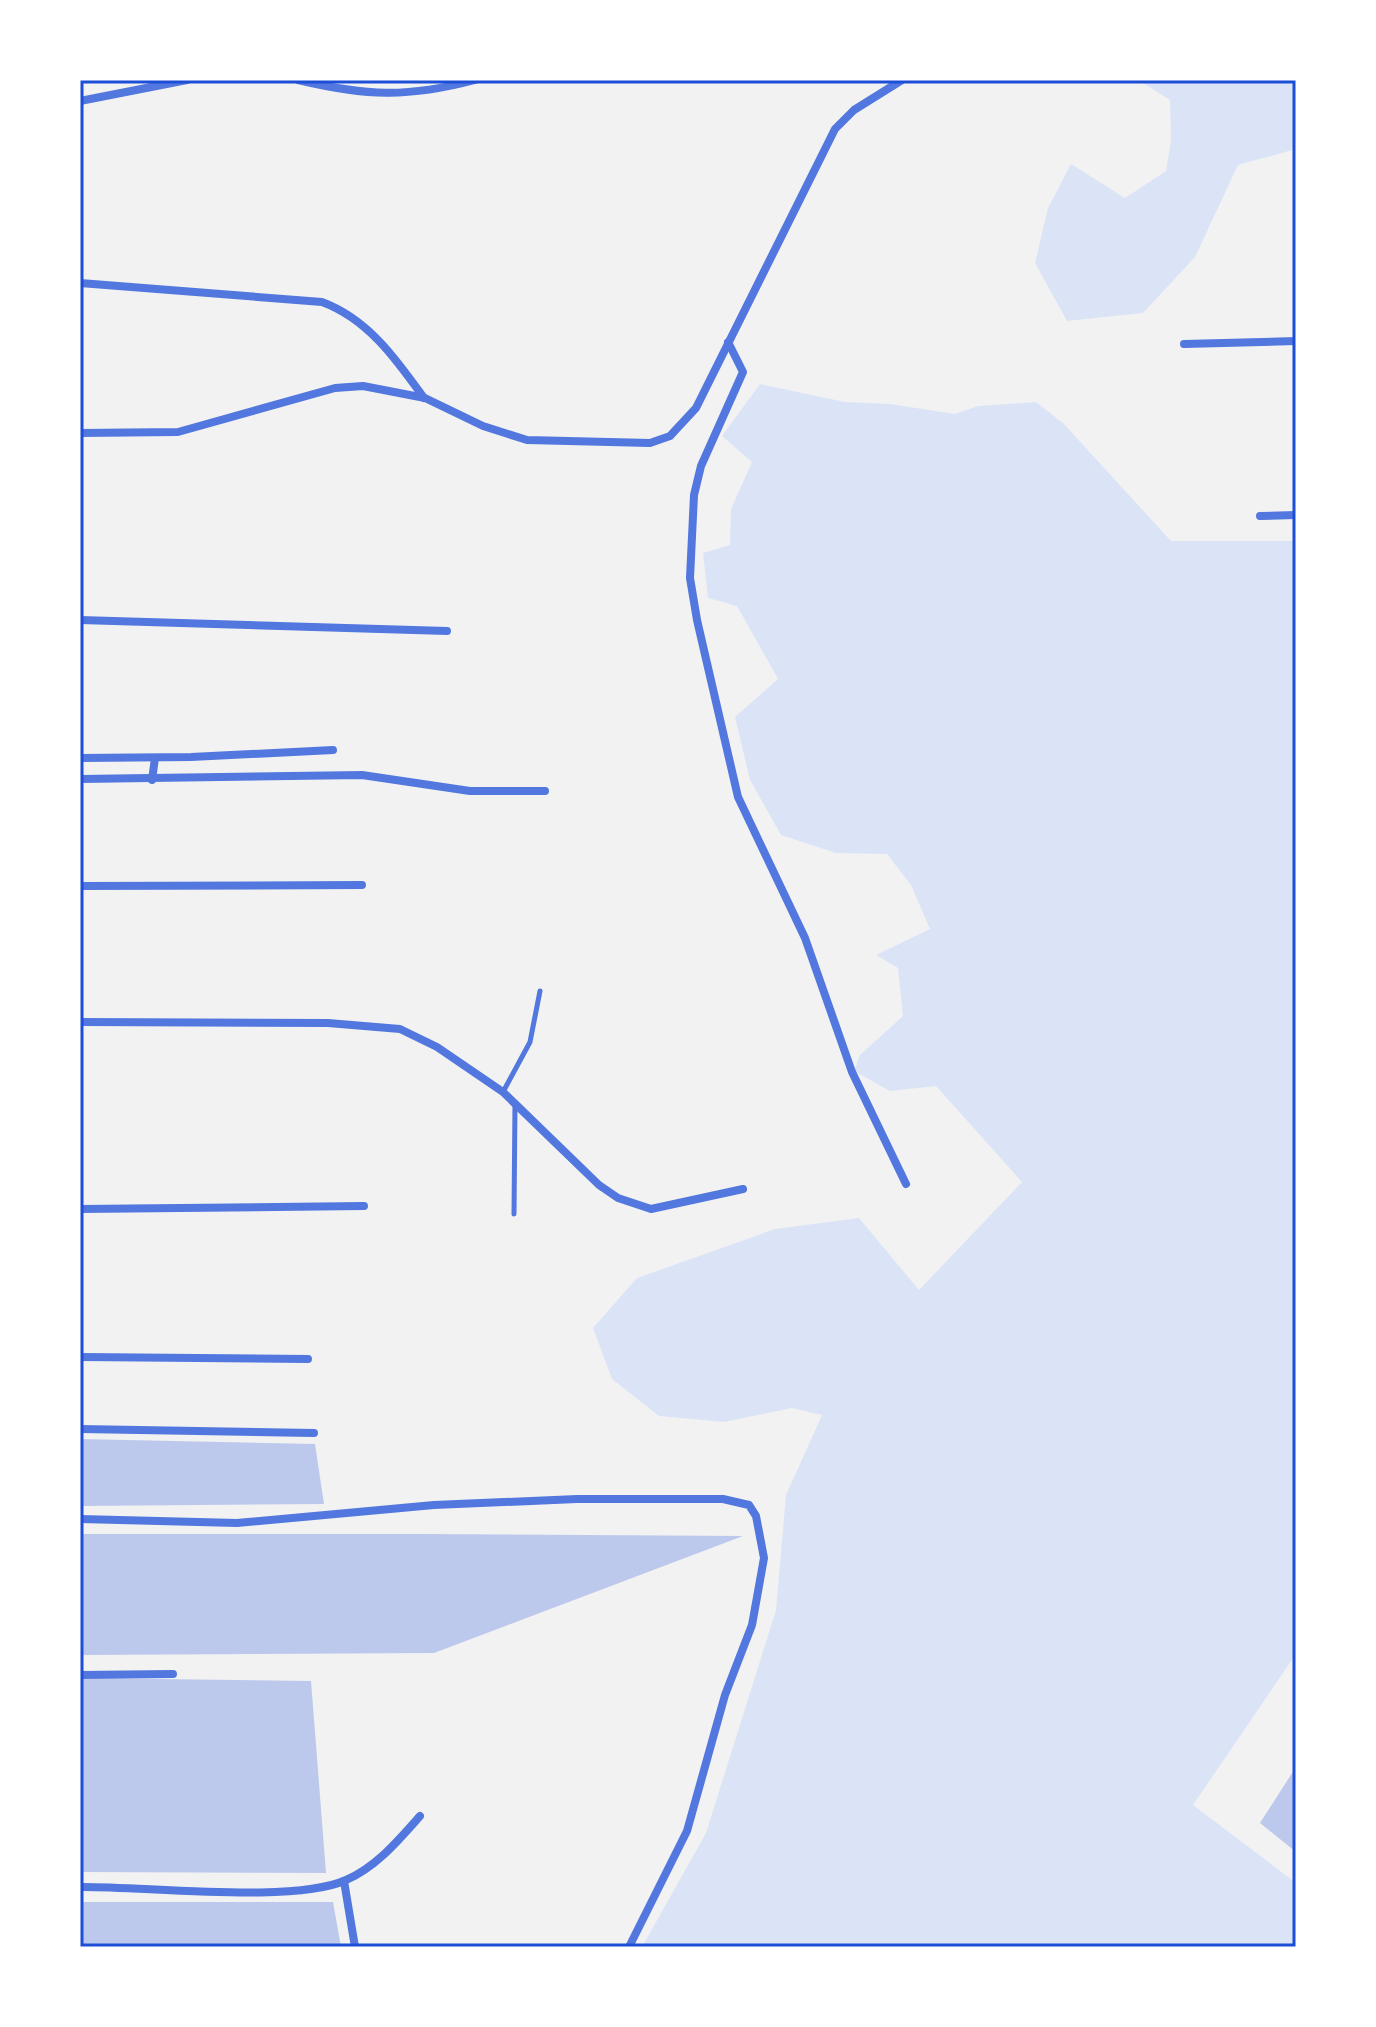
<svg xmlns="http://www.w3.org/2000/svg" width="1376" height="2027" font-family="'Roboto Condensed',sans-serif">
<rect width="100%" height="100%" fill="#f2f2f2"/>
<g fill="#dbe4f7">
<polygon points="1138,80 1296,80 1296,149 1238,165 1195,257 1143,313 1067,321 1035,263 1048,208 1071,164 1125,198 1166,171 1171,140 1170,100"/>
<polygon points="760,384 845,402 890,404 955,414 978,406 1036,402 1063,423 1171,541 1296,541 1296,1654 1193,1805 1296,1883 1296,1947 642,1947 706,1833 776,1610 786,1495 822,1415 792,1408 724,1422 659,1416 612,1379 593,1328 637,1278 775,1229 859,1218 919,1290 1022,1182 936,1086 890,1091 854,1071 860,1055 903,1016 898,968 876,955 930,929 911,885 887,854 836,853 781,835 750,780 735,717 778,679 737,606 708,598 703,553 730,545 731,509 752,462 722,436"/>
</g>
<g fill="#bdc9ec">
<polygon points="80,1439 315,1444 324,1504 80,1506"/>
<polygon points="80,1534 423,1534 743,1536 434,1653 80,1655"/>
<polygon points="80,1678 311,1681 326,1873 80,1872"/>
<polygon points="1296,1767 1296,1852 1260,1823"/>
<polygon points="80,1902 333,1902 341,1947 80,1947"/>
</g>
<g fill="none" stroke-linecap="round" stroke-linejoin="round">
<g stroke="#5277de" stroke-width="5">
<polyline points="503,1092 530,1042 540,991"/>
<polyline points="514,1214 515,1103"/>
</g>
<g stroke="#5277de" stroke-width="8">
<path d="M298,80C366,96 407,98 475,80"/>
<polyline points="80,101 187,80"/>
<path d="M80,283L322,302C368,319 396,359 424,398"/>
<polyline points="728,342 743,372 701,466 694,495 690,578 697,620 738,797 805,938 852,1072 906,1184"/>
<polyline points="1184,344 1296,341"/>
<polyline points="80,433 178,432 335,388 363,386 425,398 483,426 527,440 650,443 670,436 696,408 835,129 854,110 902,80"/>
<polyline points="1260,516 1296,515"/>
<polyline points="80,620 447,631"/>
<polyline points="80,758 191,757 333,750"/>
<polyline points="80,779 362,775 470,791 545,791"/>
<polyline points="152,780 155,758"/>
<polyline points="80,886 362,885"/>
<polyline points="80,1022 328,1023 400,1029 437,1047 503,1092 599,1185 618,1198 651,1209 743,1189"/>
<polyline points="80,1209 364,1206"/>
<polyline points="80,1357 308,1359"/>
<polyline points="80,1429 314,1433"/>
<polyline points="80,1519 237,1523 434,1505 577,1499 723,1499 749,1505 756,1516 764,1558 752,1625 725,1695 687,1831 629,1947"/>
<polyline points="80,1675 173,1674"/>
<polyline points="344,1881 355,1947"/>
<path d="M80,1887C143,1886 294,1904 346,1880C376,1867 398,1841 420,1816"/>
</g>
</g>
<rect width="1376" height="2027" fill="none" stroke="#ffffff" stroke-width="164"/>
<rect x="82" y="82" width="1212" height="1863" fill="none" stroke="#1d4ed8" stroke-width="3"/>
</svg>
